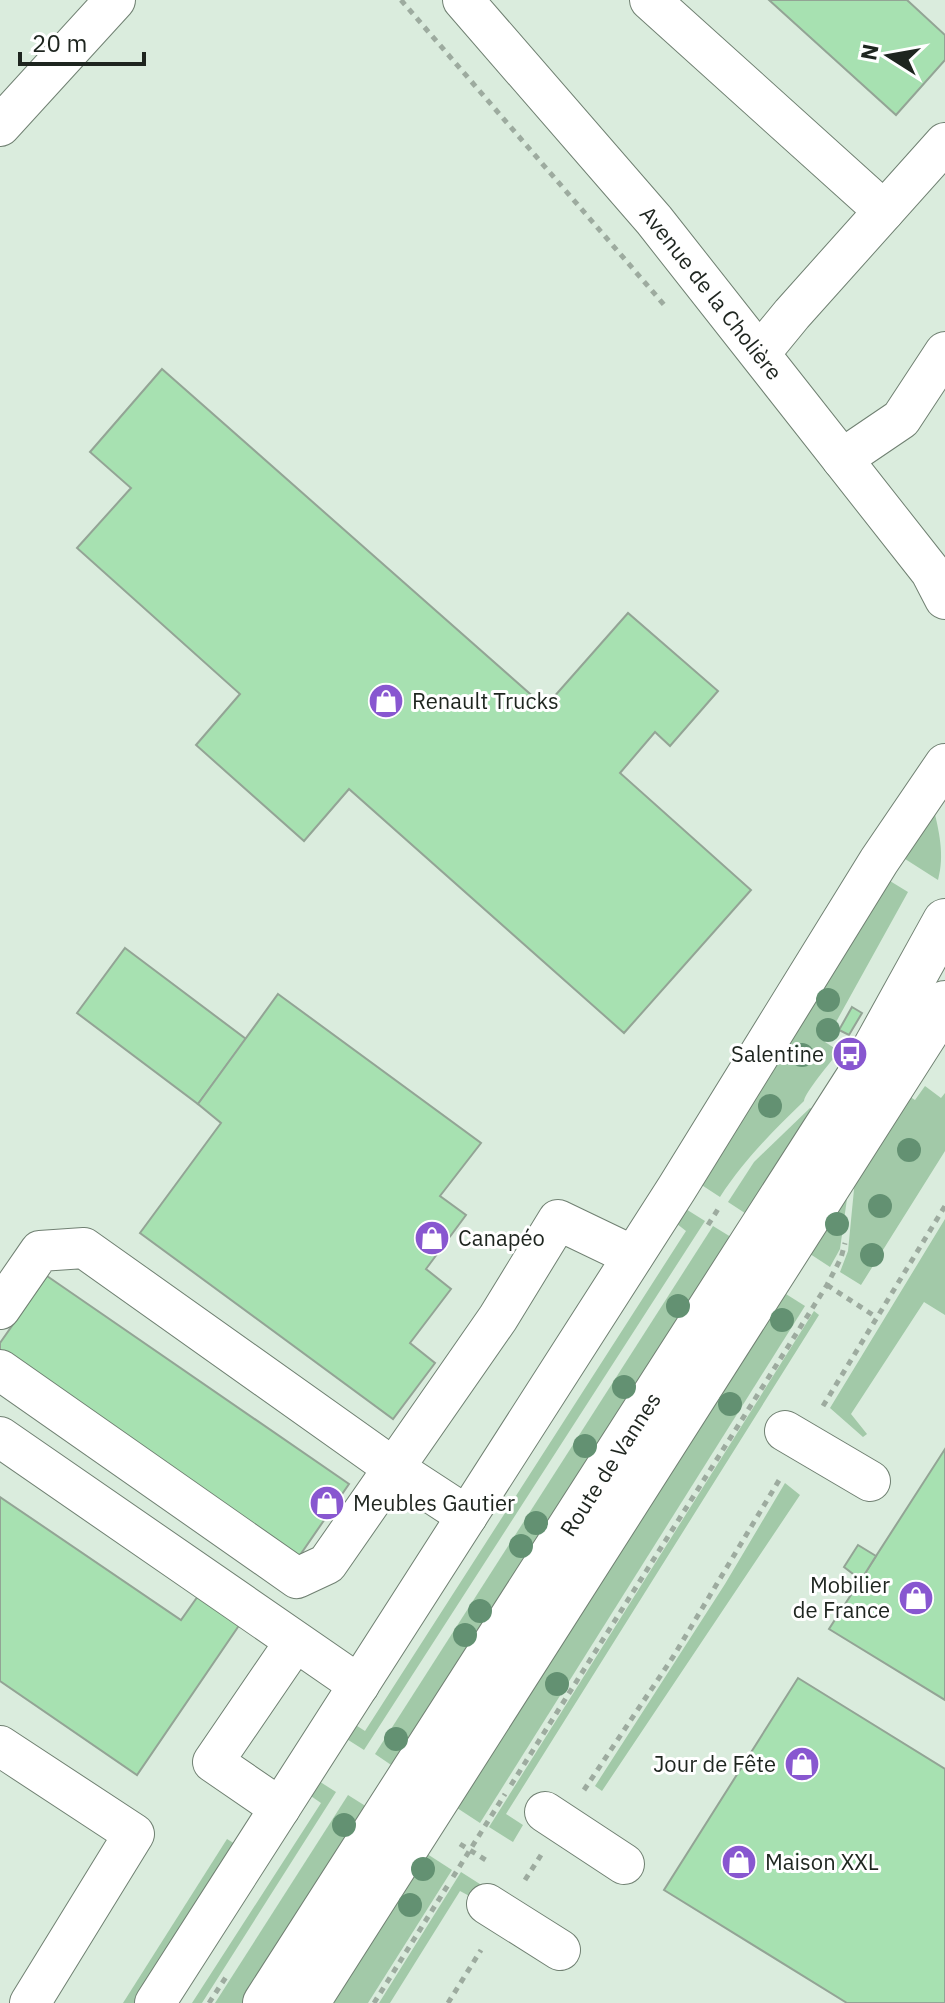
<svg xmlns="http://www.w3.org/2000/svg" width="945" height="2003" font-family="'IBM Plex Sans',sans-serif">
<rect width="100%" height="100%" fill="#daecdd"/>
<g fill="#a2c9a8">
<path d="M933,806C939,831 945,855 938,880L902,857Z"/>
<path d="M890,881L908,892L825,1042L839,1051C831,1062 805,1092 804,1101C772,1132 744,1160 720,1197L697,1182Z"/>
<polygon points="925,1086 941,1098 945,1093 945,1151 861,1285 840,1272 848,1251 856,1169 907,1095 915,1100"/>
<polygon points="810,1108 814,1110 754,1219 728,1202 754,1162"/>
<polygon points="850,1177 840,1249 830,1267 804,1250"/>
<polygon points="681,1206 705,1221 364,1750 342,1736 351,1722 365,1731 686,1231 672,1220"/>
<polygon points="945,1219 945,1315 924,1302 851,1414 867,1434 863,1437 830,1408"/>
<polygon points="713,1226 739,1242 400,1771 375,1754"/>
<polygon points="778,1289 805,1306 480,1823 451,1804"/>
<polygon points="814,1311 819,1315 506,1814 523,1825 513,1842 489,1827"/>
<polygon points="785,1483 800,1495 602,1791 595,1786 725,1584"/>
<polygon points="314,1778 336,1792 202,2003 192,2003 321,1803 305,1792"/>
<polygon points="348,1795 375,1812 253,2003 215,2003"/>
<polygon points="227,1839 240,1847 141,2003 123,2003"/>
<polygon points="421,1850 452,1870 368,2003 323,2003"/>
<polygon points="461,1872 483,1886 475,1899 460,1891 390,2003 379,2003"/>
</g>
<g fill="#a7e1b1" stroke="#93a495" stroke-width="2">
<polygon points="769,0 907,0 945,35 945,60 896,115"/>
<polygon points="162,369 545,707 628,613 718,691 670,746 655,732 620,773 751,890 624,1033 349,789 304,841 196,745 240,694 77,548 131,488 90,452"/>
<polygon points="125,948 246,1039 198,1104 77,1013"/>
<polygon points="278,994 481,1143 440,1196 466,1215 426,1269 451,1289 410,1343 435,1363 393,1419 140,1233 221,1123 198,1104"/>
<polygon points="852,1007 862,1013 849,1035 839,1030"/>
<polygon points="47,1276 349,1484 298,1558 0,1354 0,1343"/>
<polygon points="945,1449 945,1700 829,1629"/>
<polygon points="0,1497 181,1620 198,1596 240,1624 137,1775 0,1681"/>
<polygon points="858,1545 876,1556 861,1580 844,1567"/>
<polygon points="798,1678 945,1769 945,2003 847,2003 664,1890"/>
</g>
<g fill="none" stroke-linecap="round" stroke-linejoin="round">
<defs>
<g id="minor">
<path id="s1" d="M463,0L654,220L931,572L945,599"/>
<polyline points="650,0 884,211"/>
<polyline points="0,126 115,0"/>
<polyline points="760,353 792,314 945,143"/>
<polyline points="842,459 901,419 945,352"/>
<polyline points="0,1309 40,1251 84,1248 395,1469 467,1516"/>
<polyline points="0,1370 297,1578 327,1564 498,1318 558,1220 633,1256"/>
<polyline points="785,1431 870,1481"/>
<polyline points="0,1437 359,1685"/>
<polyline points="0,1746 134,1834 30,2003"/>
<polyline points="280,1808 213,1762 295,1642"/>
<polyline points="545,1812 624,1864"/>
<polyline points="487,1904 560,1950"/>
<polyline points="155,2003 677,1188 879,861 945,764"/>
</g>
<g id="major">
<path id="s2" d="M265,2003L861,1073L945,921"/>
<polyline points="307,2003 945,1003"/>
</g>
</defs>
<use href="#minor" stroke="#708072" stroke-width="42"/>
<use href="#major" stroke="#708072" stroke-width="46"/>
<g stroke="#9dab9f" stroke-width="5" stroke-dasharray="6 6" stroke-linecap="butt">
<polyline points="401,0 666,307"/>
<polyline points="708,1225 720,1206"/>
<polyline points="827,1285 876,1317"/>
<polyline points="823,1406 945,1206"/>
<polyline points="511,1785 827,1285 841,1258 845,1243"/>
<polyline points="584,1790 673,1657 781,1477"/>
<polyline points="460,1844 489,1862"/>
<polyline points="453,1877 505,1794"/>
<polyline points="525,1880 541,1855"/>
<polyline points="209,2003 228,1974"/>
<polyline points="374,2003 448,1885"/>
<polyline points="448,2003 481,1950"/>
</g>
<use href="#minor" stroke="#fff" stroke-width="40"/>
<use href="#major" stroke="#fff" stroke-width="44"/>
</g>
<g fill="#639172">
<circle cx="828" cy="1000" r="12"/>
<circle cx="828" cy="1030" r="12"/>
<circle cx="802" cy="1055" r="12"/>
<circle cx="770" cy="1106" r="12"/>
<circle cx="909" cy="1150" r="12"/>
<circle cx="880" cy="1206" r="12"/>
<circle cx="837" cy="1224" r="12"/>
<circle cx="872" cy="1255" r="12"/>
<circle cx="678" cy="1306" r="12"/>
<circle cx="782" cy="1320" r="12"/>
<circle cx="624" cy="1387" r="12"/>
<circle cx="730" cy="1404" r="12"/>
<circle cx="585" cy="1446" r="12"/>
<circle cx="536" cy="1523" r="12"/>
<circle cx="521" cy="1546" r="12"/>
<circle cx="480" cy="1611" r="12"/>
<circle cx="465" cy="1635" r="12"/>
<circle cx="557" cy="1684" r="12"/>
<circle cx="396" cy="1739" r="12"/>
<circle cx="344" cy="1825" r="12"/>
<circle cx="423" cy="1869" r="12"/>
<circle cx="410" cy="1905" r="12"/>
</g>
<defs>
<symbol id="shop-disc" viewBox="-11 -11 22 22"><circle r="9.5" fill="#8857d0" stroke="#fff"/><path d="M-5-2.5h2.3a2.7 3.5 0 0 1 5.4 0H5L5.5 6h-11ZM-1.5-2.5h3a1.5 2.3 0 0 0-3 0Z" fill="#fff"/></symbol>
<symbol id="bus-disc" viewBox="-11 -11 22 22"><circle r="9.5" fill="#8857d0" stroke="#fff"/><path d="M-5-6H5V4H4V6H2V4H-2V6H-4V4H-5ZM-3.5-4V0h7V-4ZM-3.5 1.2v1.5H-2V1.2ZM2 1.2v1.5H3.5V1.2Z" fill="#fff"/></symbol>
</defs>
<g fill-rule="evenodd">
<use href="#shop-disc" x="366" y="681" width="40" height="40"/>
<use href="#bus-disc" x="830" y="1034" width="40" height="40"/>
<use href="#shop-disc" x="412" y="1218" width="40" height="40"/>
<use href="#shop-disc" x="307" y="1483" width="40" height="40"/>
<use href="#shop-disc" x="896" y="1578" width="40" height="40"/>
<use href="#shop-disc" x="782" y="1744" width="40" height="40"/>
<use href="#shop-disc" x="719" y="1842" width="40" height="40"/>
</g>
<g text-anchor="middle" stroke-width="6" stroke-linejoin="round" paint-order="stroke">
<g font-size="22" fill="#1e251f" stroke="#fff">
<text dy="8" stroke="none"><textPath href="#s1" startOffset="384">Avenue de la Cholière</textPath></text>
<text dy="8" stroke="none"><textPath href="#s2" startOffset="640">Route de Vannes</textPath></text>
</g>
<g font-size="22" fill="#1e251f" stroke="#fff" text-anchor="start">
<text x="412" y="709">Renault Trucks</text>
<text x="824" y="1062" text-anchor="end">Salentine</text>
<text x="458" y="1246">Canapéo</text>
<text x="353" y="1511">Meubles Gautier</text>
<text x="890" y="1593" text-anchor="end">Mobilier<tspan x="890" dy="25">de France</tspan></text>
<text x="776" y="1772" text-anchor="end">Jour de Fête</text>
<text x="765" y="1870">Maison XXL</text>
</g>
</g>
<g transform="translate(889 56) rotate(281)" stroke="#ffffff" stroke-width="6" paint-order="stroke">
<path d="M0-6L14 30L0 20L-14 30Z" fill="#1e251f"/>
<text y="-12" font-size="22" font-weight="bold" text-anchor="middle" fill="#1e251f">N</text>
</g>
<path d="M20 52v12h124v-12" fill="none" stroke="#1e251f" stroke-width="4"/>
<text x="32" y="52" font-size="24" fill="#1e251f" stroke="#ffffff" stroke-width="6" paint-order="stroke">20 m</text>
</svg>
